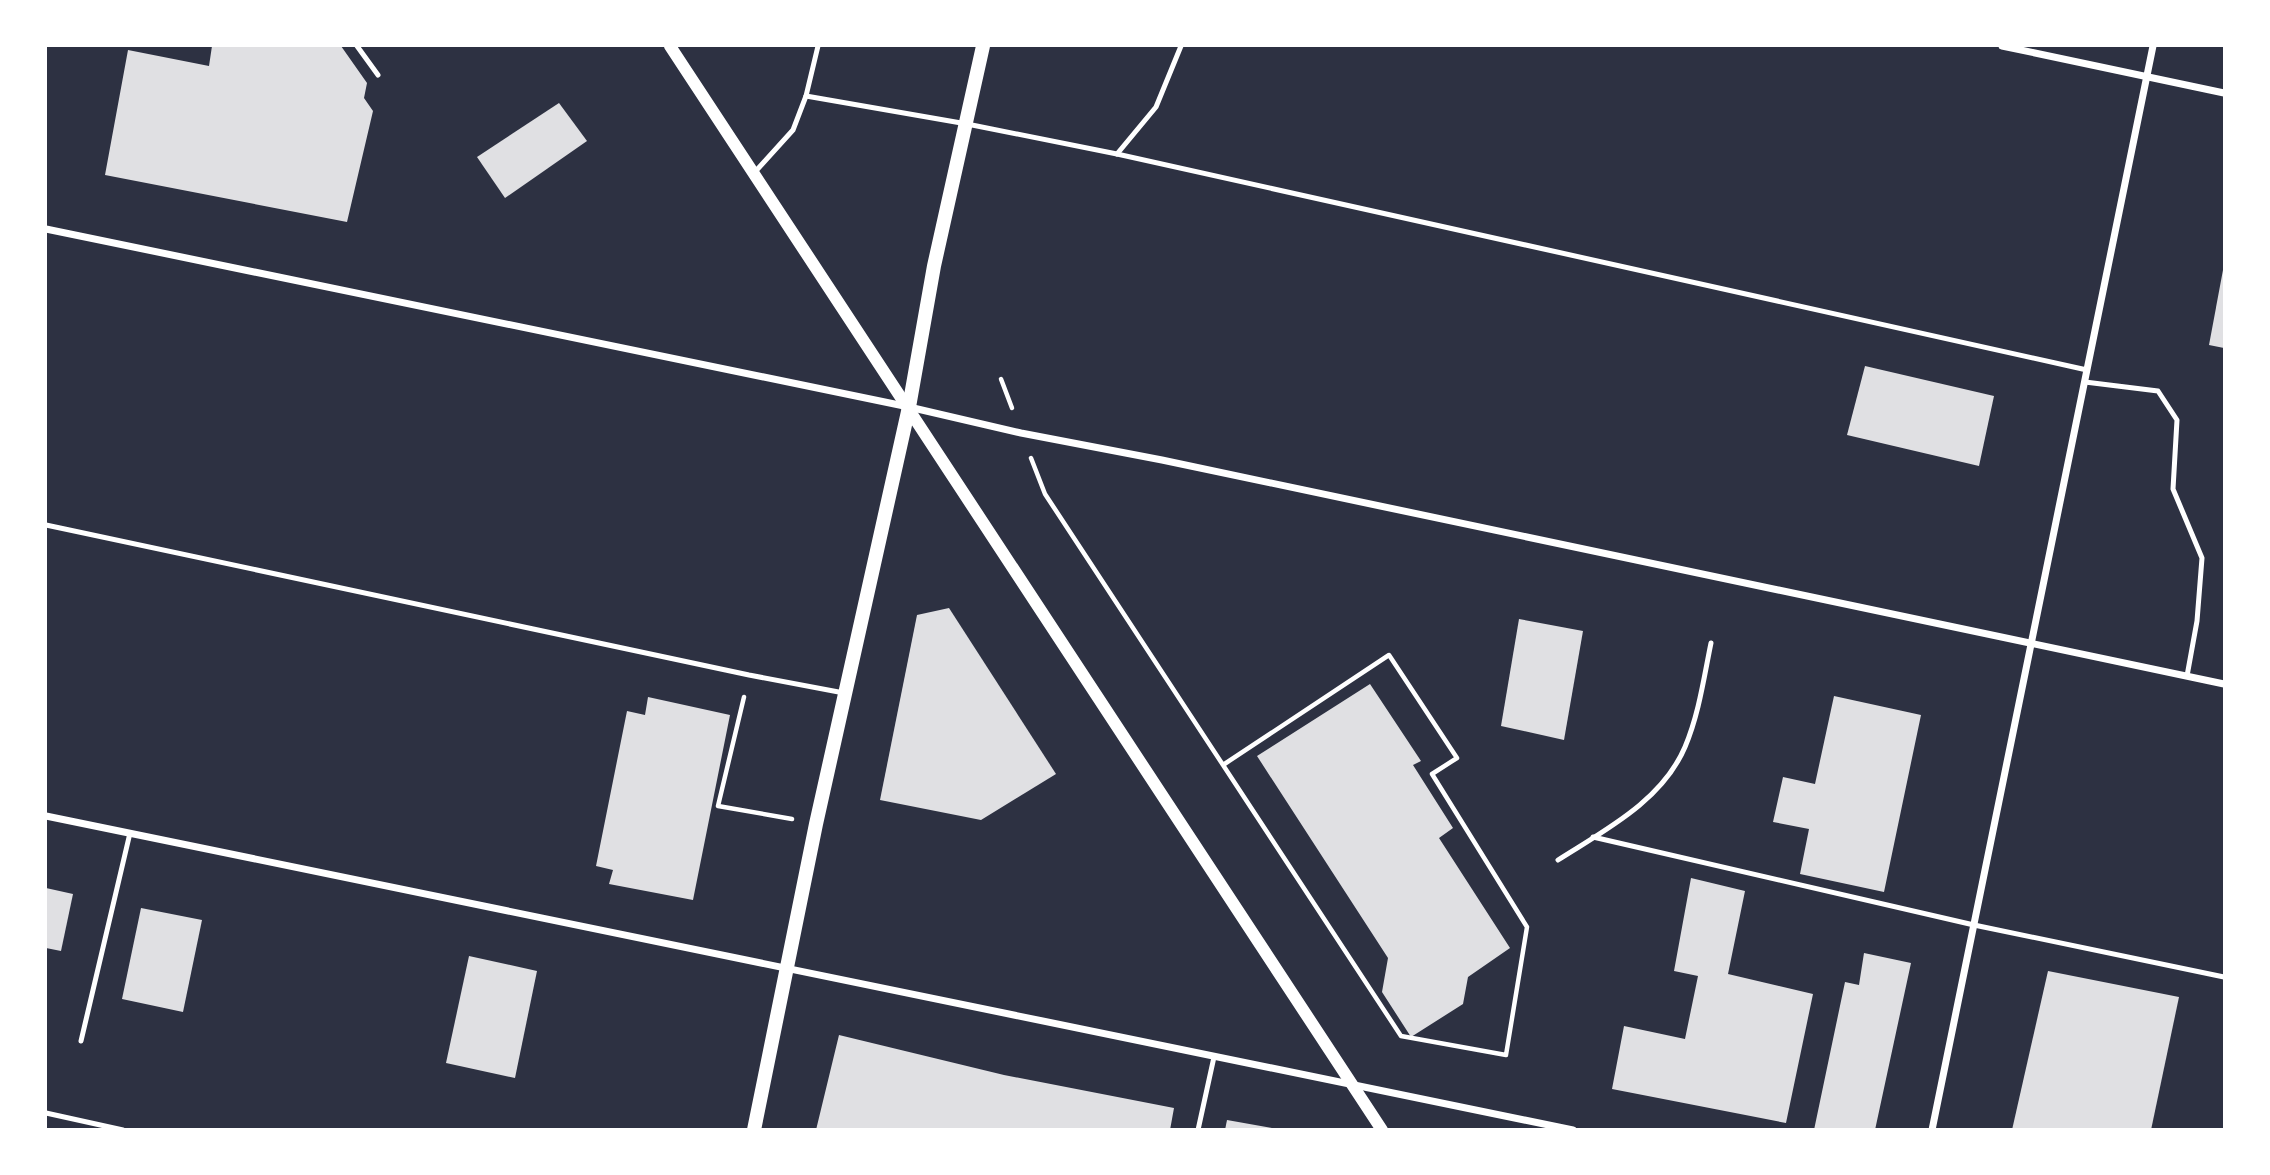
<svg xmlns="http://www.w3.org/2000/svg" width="2270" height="1175" font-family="'DM Sans',sans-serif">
<rect width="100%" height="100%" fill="#2d3142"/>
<g fill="#e0e0e3">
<polygon points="212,46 341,46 367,83 364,98 373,111 347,222 105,175 128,50 209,66"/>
<polygon points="559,103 587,141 505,198 477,157"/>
<polygon points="2223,270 2224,270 2224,348 2209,345"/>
<polygon points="1865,366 1994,396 1979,466 1847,435"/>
<polygon points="949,608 1056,774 981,820 880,800 917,615"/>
<polygon points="1519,619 1583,631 1564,740 1501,726"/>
<polygon points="1370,684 1421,761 1413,765 1453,828 1439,838 1510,948 1468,977 1463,1004 1411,1037 1382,992 1388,958 1257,756"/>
<polygon points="1834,696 1921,715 1884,892 1800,874 1809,829 1773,822 1783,777 1815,784"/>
<polygon points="648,697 730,715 693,900 609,884 613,870 596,866 627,711 645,715"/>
<polygon points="1691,878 1745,891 1728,974 1813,994 1786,1123 1612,1089 1624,1026 1685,1039 1698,976 1674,971"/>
<polygon points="46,888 73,894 61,951 46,948"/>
<polygon points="141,908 202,920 183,1012 122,999"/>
<polygon points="1864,953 1911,963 1875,1130 1814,1130 1845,982 1859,985"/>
<polygon points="469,956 537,971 515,1078 446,1063"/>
<polygon points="2048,971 2179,997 2151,1130 2012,1130"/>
<polygon points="839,1035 1004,1075 1174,1108 1170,1130 816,1130"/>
<polygon points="1227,1120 1272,1128 1272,1130 1225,1130"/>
</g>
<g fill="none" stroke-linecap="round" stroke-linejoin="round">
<g stroke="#fff" stroke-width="4.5">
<polyline points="1001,379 1012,408"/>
<polyline points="1031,458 1045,494 1401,1036 1506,1055 1527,927 1432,774 1457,758 1389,655 1223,765"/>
<polyline points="744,697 718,806 792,819"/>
</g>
<g stroke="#fff" stroke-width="5">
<polyline points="357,46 378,75"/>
<polyline points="806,96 967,124 1117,154 2087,370"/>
<polyline points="1117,154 1156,107 1181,46"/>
<polyline points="754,173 793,130 806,96 818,46"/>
<polyline points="2085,382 2158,391 2177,420 2173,489 2202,558 2197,621 2187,676"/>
<polyline points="46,525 749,675 844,693"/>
<polyline points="1593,837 1974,925 2224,977"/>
<path d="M1558,860C1605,830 1662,801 1685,747C1699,714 1704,677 1711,643"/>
<polyline points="81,1041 130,833"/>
<polyline points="46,1113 123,1130"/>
<polyline points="1198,1130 1214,1057"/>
</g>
<g stroke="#fff" stroke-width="7">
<polyline points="2002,46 2224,93"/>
<polyline points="46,229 909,407 1021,433 1162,460 2224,684"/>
<polyline points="46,816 1573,1130"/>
<polyline points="1932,1130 2153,46"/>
</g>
<polyline stroke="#fff" stroke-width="12" points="670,46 1382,1130"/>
<polyline stroke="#fff" stroke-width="14" points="754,1130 816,824 909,407 934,266 983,46"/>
</g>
<rect width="2270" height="1175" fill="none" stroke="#ffffff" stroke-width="94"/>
</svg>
